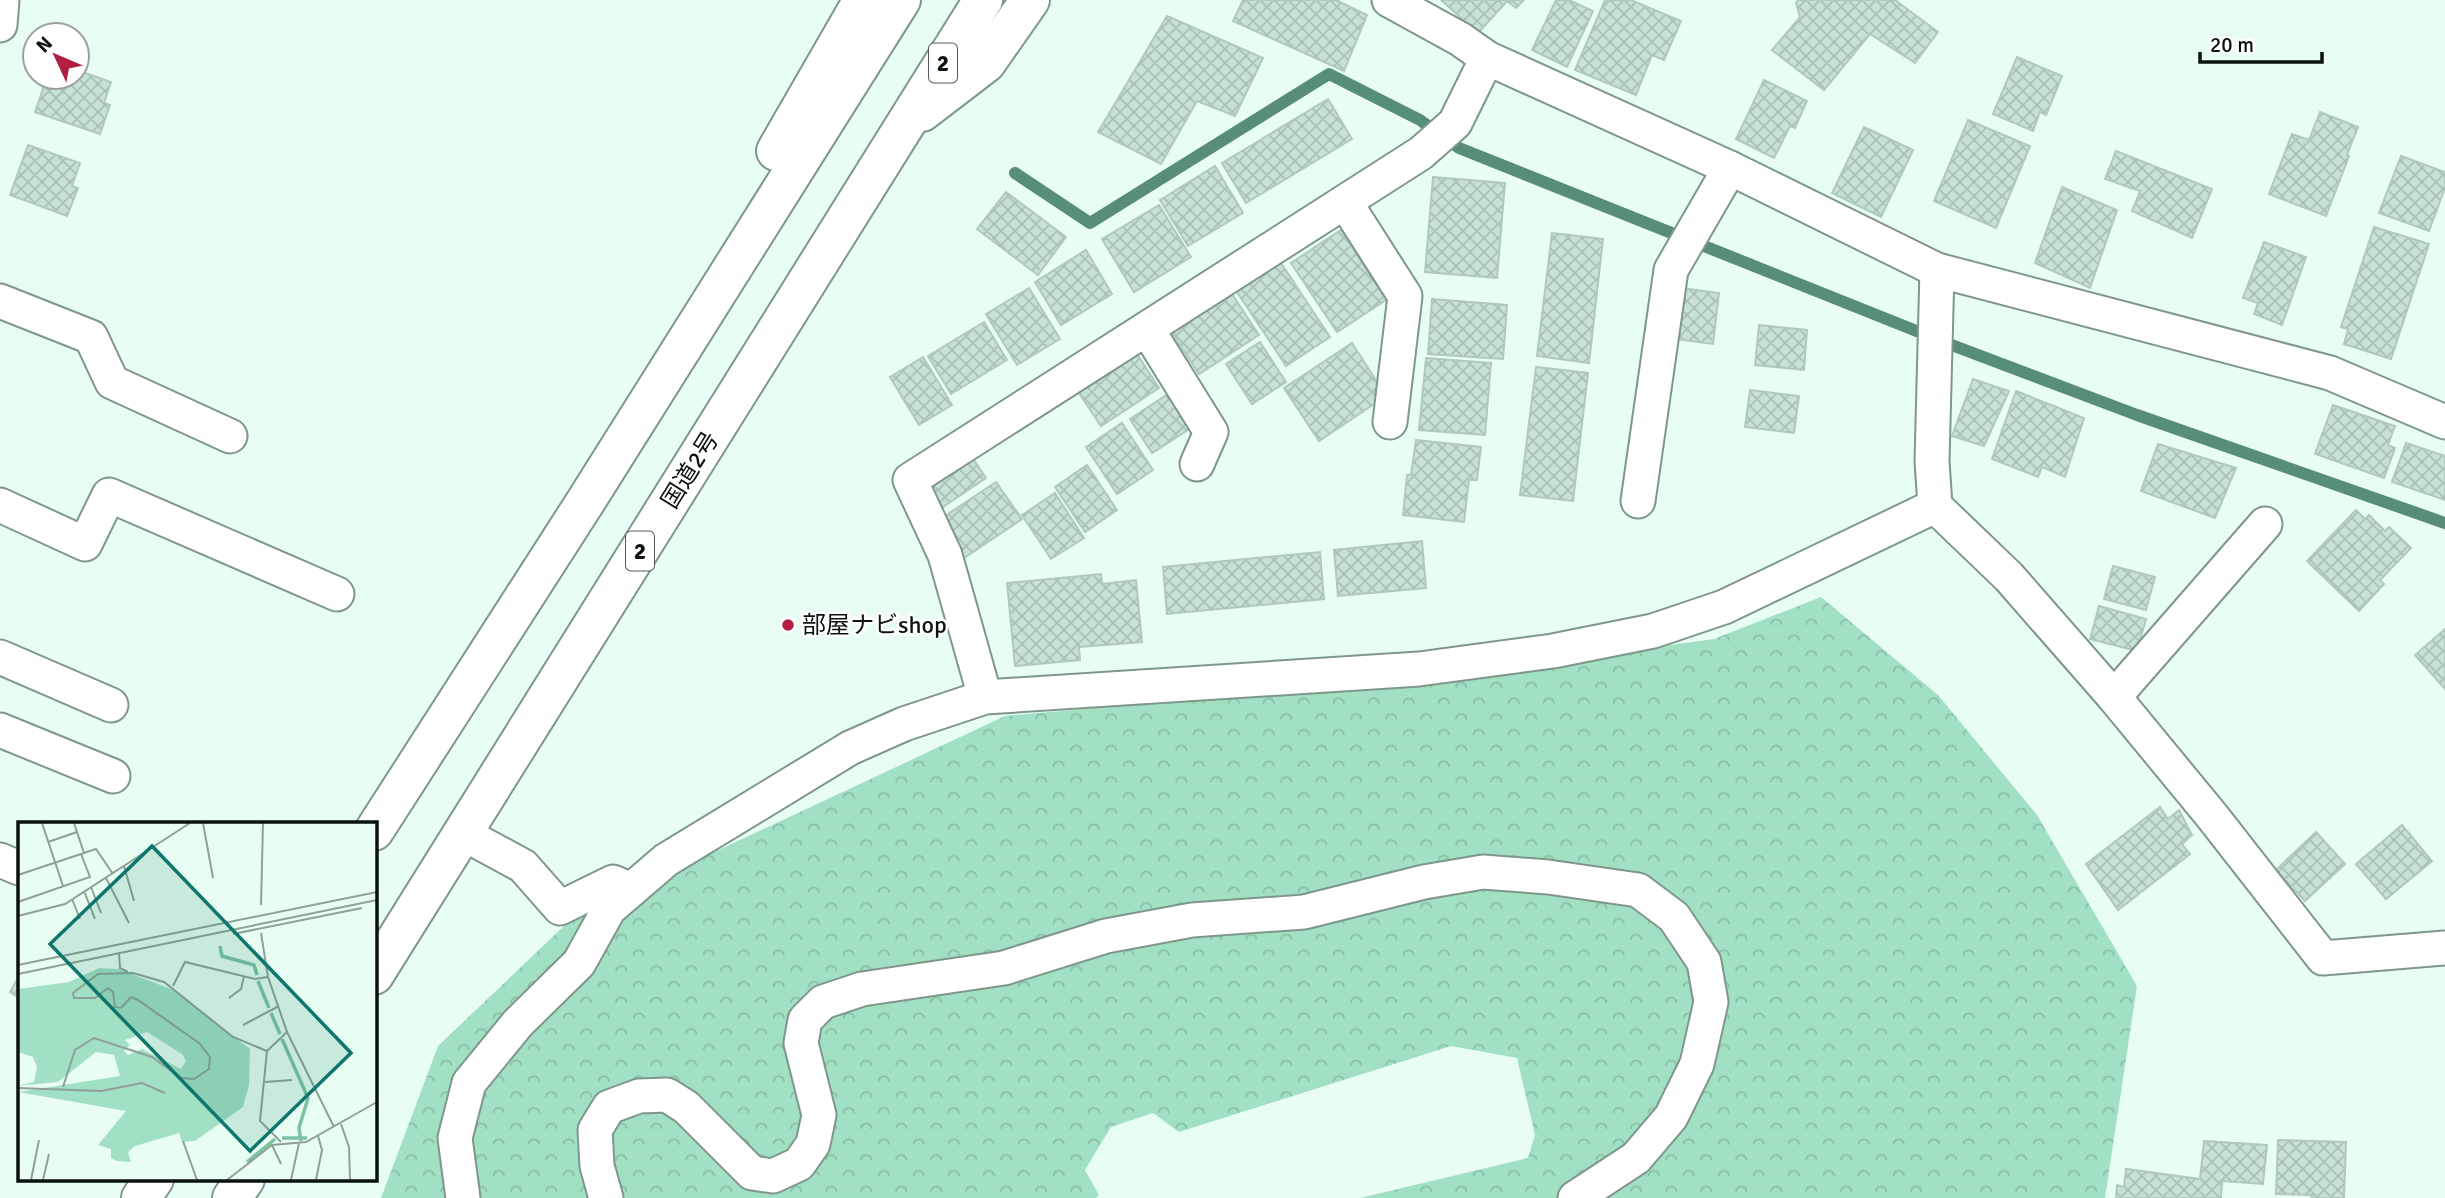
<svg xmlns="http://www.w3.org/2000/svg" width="2445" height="1198" font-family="Signika,'Noto Sans JP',sans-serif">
<defs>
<pattern id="forest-crowns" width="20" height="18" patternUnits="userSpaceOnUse" patternTransform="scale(1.75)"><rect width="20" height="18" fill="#a1e0c2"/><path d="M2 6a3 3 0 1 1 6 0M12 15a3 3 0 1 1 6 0" fill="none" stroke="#89bfa6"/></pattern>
<pattern id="building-cross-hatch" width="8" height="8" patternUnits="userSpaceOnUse" patternTransform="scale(1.75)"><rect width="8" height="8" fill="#c7e2d4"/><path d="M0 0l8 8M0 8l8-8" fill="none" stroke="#aac1b5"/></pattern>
</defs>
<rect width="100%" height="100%" fill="#e9fef3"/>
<polygon fill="url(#forest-crowns)" points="1821,597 1938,695 2037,815 2137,986 2105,1198 1360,1198 1528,1158 1535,1135 1517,1058 1451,1046 1179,1132 1153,1113 1111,1127 1085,1170 1099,1195 1096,1198 381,1198 438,1046 564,926 691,863 1005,716 1402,681 1714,639"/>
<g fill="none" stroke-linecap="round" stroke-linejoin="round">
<polyline stroke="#598e76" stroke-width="12" points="1015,173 1090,223 1329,74 1420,120 1459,148 1949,344 2137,415 2445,523"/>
</g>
<g fill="url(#building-cross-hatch)" stroke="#afc9bc" stroke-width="2">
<polygon points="1243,0 1336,0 1367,15 1344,71 1233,21"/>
<polygon points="1441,0 1524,0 1516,8 1507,1 1478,33"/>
<polygon points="1556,0 1569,0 1593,11 1567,67 1532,50"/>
<polygon points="1605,0 1631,0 1681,21 1664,60 1652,55 1636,95 1575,70"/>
<polygon points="1798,0 1895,0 1938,32 1915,63 1870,34 1824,90 1772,50 1800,17 1796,3"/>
<polygon points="1167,16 1263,58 1235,116 1197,101 1161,164 1098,132"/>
<polygon points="2017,57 2062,76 2046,115 2040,112 2033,131 1993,114"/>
<polygon points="77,70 111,82 104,103 110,105 100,134 35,112 47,77 77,77"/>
<polygon points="1764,80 1807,101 1795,128 1790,126 1774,158 1736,139"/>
<polygon points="1328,99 1352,139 1246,203 1222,163"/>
<polygon points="2320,112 2358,127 2347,155 2349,156 2326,216 2269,194 2292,134 2309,140"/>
<polygon points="1968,120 2030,146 1996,228 1934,201"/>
<polygon points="1864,127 1913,150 1881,217 1832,193"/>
<polygon points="28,145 80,163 72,186 78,188 67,216 10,195"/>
<polygon points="2116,151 2212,189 2192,238 2132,211 2140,191 2105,179"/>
<polygon points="2401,156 2445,172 2445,188 2429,231 2379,213"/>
<polygon points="1215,166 1243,213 1188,246 1160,200"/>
<polygon points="1433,177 1505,183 1497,278 1425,272"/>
<polygon points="2062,187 2117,210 2090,288 2035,263"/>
<polygon points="1006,192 1066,237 1038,275 977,229"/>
<polygon points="1159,205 1191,257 1134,292 1102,239"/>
<polygon points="2374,227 2429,244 2391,359 2344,344 2348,329 2341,327"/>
<polygon points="1341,230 1386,300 1337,332 1291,263"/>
<polygon points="1552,233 1603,239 1589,363 1537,356"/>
<polygon points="2264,242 2306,257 2282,325 2254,314 2258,303 2243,298"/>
<polygon points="1086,250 1112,294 1061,325 1035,282"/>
<polygon points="1277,257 1330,337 1286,366 1233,286"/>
<polygon points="1029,288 1060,339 1017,365 986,314"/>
<polygon points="1682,288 1719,293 1713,344 1675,339"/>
<polygon points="1232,294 1259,335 1199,374 1172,333"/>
<polygon points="1432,299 1507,305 1503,359 1428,354"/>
<polygon points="984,322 1007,360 951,394 928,356"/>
<polygon points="1759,325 1807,330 1804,370 1755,365"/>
<polygon points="1260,342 1286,382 1252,404 1226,364"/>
<polygon points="1352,343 1386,396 1319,441 1284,388"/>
<polygon points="1135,351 1159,388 1101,426 1077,390"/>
<polygon points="923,357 952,405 919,425 890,377"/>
<polygon points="1426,358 1491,363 1485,435 1419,430"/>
<polygon points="1536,367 1588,373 1573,501 1520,495"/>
<polygon points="1973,379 2009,391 1984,446 1952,436"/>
<polygon points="1750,390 1799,396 1794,433 1745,427"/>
<polygon points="2016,391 2084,418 2065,477 2042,467 2038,477 1992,459"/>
<polygon points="1171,392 1194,426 1152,453 1130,419"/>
<polygon points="2333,405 2395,426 2388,445 2395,448 2384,478 2315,454"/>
<polygon points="1122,423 1153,470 1117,494 1086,447"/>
<polygon points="1416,440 1481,447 1477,480 1469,480 1464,522 1403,515 1407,475 1411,475"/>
<polygon points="2406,443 2445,456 2445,500 2392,482"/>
<polygon points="2158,444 2236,468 2215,518 2141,491"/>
<polygon points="972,457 986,478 940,509 926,488"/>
<polygon points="1087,465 1117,510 1085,532 1055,487"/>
<polygon points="996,482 1022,519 964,558 939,520"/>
<polygon points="1055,493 1084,538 1051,559 1022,515"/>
<polygon points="2356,510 2365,519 2369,515 2385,531 2389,527 2411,548 2380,580 2384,584 2359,611 2307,561"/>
<polygon points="1422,541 1426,588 1338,596 1334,550"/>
<polygon points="1320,552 1324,599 1167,614 1163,567"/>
<polygon points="2113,566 2155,577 2146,610 2104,599"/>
<polygon points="1101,574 1102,584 1136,580 1142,642 1079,647 1080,660 1015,666 1007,583"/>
<polygon points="2099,606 2146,619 2137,651 2090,639"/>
<polygon points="2445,629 2445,689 2415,655"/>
<polygon points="2160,807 2168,819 2179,810 2192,835 2182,844 2190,854 2118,910 2086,864"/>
<polygon points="2402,825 2432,861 2386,899 2356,864"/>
<polygon points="2316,832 2345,864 2305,901 2276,870"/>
<polygon points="19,976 19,998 10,992"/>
<polygon points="2278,1140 2346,1142 2344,1198 2311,1198 2312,1195 2276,1194"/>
<polygon points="2204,1141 2267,1145 2263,1184 2222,1181 2221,1198 2116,1198 2117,1185 2124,1187 2126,1169 2200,1179"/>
</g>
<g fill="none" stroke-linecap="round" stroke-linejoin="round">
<defs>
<g id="minor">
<polyline points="1389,0 1460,39 1487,58 1730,168 1937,270 2330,373 2445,422"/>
<polyline points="0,25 2,0"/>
<polyline points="1345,202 1405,296 1390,422"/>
<polyline points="1937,270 1932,461 1935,506 2009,577 2114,697 2212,816 2323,958 2445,948"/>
<polyline points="0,301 91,337 112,382 230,436"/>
<polyline points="1147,329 1211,432 1197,464"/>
<polyline points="1638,501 1671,270 1730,168"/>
<polyline points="0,505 85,544 109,495 337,594"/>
<polyline points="0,657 111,705"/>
<polyline points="985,697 945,555 910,480 1421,153 1455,123 1487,58"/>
<polyline points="2114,697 2265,524"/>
<polyline points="0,730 113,776"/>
<polyline points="464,834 523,866 560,908 613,882 631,890"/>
<polyline points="0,860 19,868"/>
<polyline points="463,1198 455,1138 469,1083 518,1023 579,963 609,909 666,860 850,748 904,724 985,697 1419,669 1553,651 1653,631 1724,607 1935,506"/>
<polyline points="606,1198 597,1166 595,1130 609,1107 639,1096 667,1095 686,1107 752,1173 773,1176 799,1164 813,1144 819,1115 801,1043 805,1020 823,1002 862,989 1004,968 1106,936 1192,920 1304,912 1424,882 1483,872 1548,877 1638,890 1674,917 1704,962 1711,1002 1697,1064 1671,1117 1636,1158 1575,1198"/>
</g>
<g id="trunk">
<polyline points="922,112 986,63 1030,0"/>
<polyline points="776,151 863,0"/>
<polyline points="374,831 584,504 901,0"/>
<polyline points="374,975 983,0"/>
<polyline points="141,1198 154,1179"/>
<polyline points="232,1198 245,1179"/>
</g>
</defs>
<use href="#minor" stroke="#7f978b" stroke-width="37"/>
<use href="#trunk" stroke="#7f978b" stroke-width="42"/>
<use href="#minor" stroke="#fff" stroke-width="33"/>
<use href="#trunk" stroke="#fff" stroke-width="38"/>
</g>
<circle fill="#b21f43" stroke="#fff" stroke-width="2.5" cx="788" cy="625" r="7"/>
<g text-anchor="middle" stroke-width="5" stroke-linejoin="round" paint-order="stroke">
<g fill="#fff" stroke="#535956" stroke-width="2">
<rect x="929" y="43.5" width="28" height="39" rx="5"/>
<rect x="626" y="531.5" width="28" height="39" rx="5"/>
</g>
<g font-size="23" font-weight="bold" fill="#09120e">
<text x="943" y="71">2</text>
<text x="640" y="559">2</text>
</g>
<g font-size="24" fill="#09120e" stroke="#fff">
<text transform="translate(690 470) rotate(-58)" y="8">国道2号</text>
</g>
<g font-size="24" fill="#09120e" stroke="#fff" text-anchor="start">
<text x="802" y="633">部屋ナビshop</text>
</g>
</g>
<g transform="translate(18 822)">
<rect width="359" height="359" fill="#e9fef3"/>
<path d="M81,146L101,147L155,168L232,227L231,263L225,285L177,319L164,320L161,311L117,324L110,330L113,340L99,339L93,336V327L80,323L108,289L0,270L102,254L96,233L78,230L40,260L0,264L16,260L19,245L15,235L0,230V167L51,160ZM129,210L164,232L168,239L163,247L124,227L110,233L106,229L112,223L107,218Z" fill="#a1e0c2" fill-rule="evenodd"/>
<path fill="none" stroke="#7bc3a2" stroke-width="3.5" d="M202,124L204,134L236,143L239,153M240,159L251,186M253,191L262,212M264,217L290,276L281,306L283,319M264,316H289M229,340L257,317"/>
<path fill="none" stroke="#8fa097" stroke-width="2" d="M24,1L45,64M56,1L66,31M185,1L195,56M30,20L59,10M106,44L116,79M0,53L78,27L95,52M88,56L111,101M73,65L83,91M66,69L77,97M54,77L62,97M0,80L72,55L63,32M243,83L245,1M0,94L47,82L172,1M243,111L250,155L269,210L316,305M215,112L344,86M101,131L102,146L110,150M0,143L359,70M0,152L359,78M155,164L167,140L237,157L250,155M211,176L223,167L226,154M225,203L261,184M247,260L274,258M45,265L57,228L76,216L134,235L163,256L176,257L191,247L192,235L181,221L120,178L113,175L103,186L97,185L95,170L90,166L77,176H56L55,171L80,152L115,151L146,160L215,215L249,229M0,266L83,269L124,261L147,271M323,302L331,325L332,358M165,319L179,358M263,320L242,299L249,229L269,210M254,323L263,342M13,358L21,318M25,358L31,332M209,358L254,323L288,320L359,280M273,358L281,321M298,358L304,328L300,314"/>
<path fill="#0f766e" fill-opacity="0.15" stroke="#0f766e" stroke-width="3.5" d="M134,24L333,231L232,329L32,122Z"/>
<rect width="359" height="359" fill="none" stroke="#09120e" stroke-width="3.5"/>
</g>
<g transform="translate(56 56) rotate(314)"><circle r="33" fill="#ffffff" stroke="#9da09f" stroke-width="2"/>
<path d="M0-5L12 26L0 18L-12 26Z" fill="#b21f43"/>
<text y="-10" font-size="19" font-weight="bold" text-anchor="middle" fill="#09120e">N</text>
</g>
<path d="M2200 52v10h122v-10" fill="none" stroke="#09120e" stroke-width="3.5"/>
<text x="2210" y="52" font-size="21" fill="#09120e" stroke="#ffffff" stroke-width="5" paint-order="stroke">20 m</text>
</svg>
